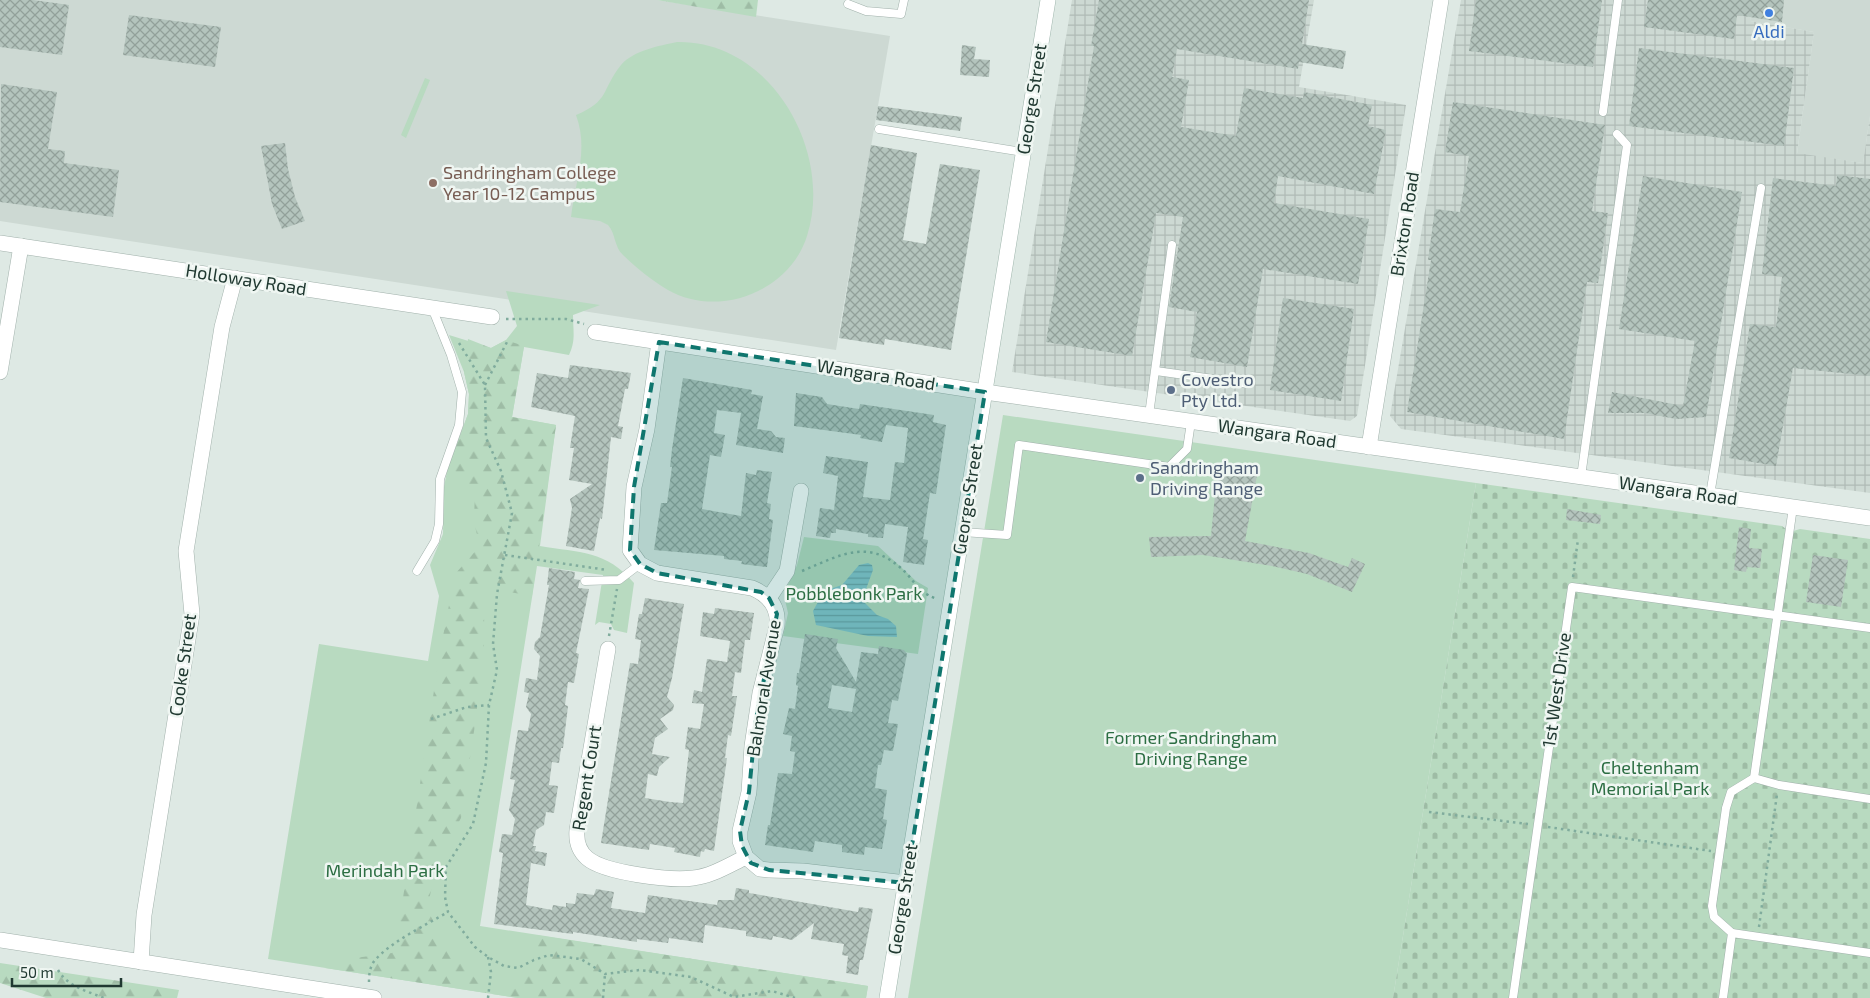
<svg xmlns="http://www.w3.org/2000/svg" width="1870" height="998" font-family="'Exo 2',sans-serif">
<defs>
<pattern id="industrial-grid" width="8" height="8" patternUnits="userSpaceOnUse" patternTransform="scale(1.25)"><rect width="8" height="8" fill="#cdd9d3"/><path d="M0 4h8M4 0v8" fill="none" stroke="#b0bbb6"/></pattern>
<pattern id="forest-firs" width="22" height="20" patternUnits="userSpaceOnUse" patternTransform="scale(1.25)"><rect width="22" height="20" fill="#b8dac0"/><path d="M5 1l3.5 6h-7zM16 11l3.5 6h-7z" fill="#9ebca5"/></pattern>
<pattern id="cemetery-stones" width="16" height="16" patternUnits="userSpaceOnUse" patternTransform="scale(1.25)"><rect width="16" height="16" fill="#b8dac0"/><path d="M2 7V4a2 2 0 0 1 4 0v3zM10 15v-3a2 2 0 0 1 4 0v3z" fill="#9ebca5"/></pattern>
<pattern id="water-rules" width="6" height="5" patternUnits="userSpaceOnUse" patternTransform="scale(1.25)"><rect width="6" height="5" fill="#87c5ce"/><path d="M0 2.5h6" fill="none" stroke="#6ea1a8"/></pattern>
<pattern id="building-cross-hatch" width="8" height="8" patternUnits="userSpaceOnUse" patternTransform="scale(1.25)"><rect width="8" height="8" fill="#b4c4bd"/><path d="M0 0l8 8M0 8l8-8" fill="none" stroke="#92a09a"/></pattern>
</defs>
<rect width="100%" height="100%" fill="#dee9e4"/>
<g fill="#cdd9d3">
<polygon points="0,0 657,0 890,36 836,350 0,221"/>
<polygon points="1752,0 1870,0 1870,116 1863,163 1797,154 1814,32 1750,21"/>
</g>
<g fill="url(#industrial-grid)">
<polygon points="1072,0 1314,0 1299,87 1406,105 1357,416 1350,421 1012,372"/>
<polygon points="1461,0 1752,0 1750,21 1814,32 1797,153 1863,163 1870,116 1870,493 1401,429 1390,416"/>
</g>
<g fill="#b8dac0">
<path d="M677,42C771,40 834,152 807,236C790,291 719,319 668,290C653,281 635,267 623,255C614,247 616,234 608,225L600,221L571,217C575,182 589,150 576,115C610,101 601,90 621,65C634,50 659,46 677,42Z"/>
<polygon points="425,78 430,80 406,138 401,135"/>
<path d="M506,291L600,305L573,315C573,331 576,340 569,355L524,347L512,417L556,425L540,546C580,553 606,550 634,583L627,633L614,630L611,624L599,622L595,625L603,575L537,566L480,926L868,986L866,998H518L268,959L319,644L428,661L439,596L430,565L443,534L444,487L447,471L468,414L469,394L464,372L449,335L491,348L506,340L517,326Z"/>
<polygon points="1003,415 1476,483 1393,998 908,998"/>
<polygon points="804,537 878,546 916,581 928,588 918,654 783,636 788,613 785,600 786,589 797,565"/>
</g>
<g fill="url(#forest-firs)">
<polygon points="657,0 758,0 756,17"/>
<polygon points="468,339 491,348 506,340 524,346 512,417 556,425 532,596 482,587 485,634 476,718 461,818 438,859 427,909 442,938 462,954 468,969 486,993 325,968 355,958 392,953 400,918 439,657 455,574 480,546 474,523 475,488 447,471 468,414 469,394 464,372"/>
<polygon points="536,935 868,986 866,998 518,998 492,994 532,969"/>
<polygon points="0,963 179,990 177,998 46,998 0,983"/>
</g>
<polygon fill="url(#cemetery-stones)" points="1476,483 1782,526 1790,532 1800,529 1870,539 1870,998 1393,998"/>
<polygon fill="url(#water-rules)" points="868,563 872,565 873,570 862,600 877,615 888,619 896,626 897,637 868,636 816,625 813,611 824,591 842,585 859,565"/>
<g fill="url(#building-cross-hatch)" fill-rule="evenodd">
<polygon points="0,0 33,0 69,5 62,55 0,47"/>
<polygon points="1099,0 1309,0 1302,44 1346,51 1343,69 1299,62 1298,69 1177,49 1172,77 1189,80 1181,127 1236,136 1244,88 1303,98 1304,92 1372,105 1368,126 1386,130 1374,194 1278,176 1274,203 1369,219 1358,284 1263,269 1247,367 1190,357 1197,312 1169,307 1183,217 1156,213 1132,356 1046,342 1094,46 1091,46"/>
<polygon points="1476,0 1602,0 1593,67 1469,51"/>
<polygon points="1648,0 1784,0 1782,22 1737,15 1734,39 1644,27"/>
<polygon points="129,15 221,27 215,67 123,55"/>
<polygon points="962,45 976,47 974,59 990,60 989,77 960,75"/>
<polygon points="1639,48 1794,68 1784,146 1629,126"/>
<polygon points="1,84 57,92 48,149 65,151 64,163 119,170 113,217 0,202"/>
<polygon points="1453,102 1605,125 1592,211 1608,213 1598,283 1587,282 1564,439 1407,412 1431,260 1428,260 1435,209 1460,212 1469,156 1445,152"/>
<polygon points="878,106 962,117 960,131 876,120"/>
<polygon points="285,143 288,169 295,197 305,221 282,229 272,204 261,146"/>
<polygon points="871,145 917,153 903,240 926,244 940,164 980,170 951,350 885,339 884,345 839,338"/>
<polygon points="1837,175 1870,179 1870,376 1793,368 1776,466 1729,458 1750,324 1776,327 1782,277 1762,274 1773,178 1836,186"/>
<polygon points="1643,176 1742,192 1706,417 1676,419 1645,413 1608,413 1612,392 1683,406 1695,341 1619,329"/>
<polygon points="1283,298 1354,309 1341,401 1270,390"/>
<polygon points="570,365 631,373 628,389 625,389 618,426 623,427 621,439 611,437 602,519 600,518 594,551 566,546 572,508 570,499 592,484 569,480 574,448 570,448 575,416 531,407 537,373 568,378"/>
<polygon points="683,378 752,390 751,394 763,396 757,429 771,431 776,437 785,438 783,453 736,445 741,413 717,410 714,433 725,435 721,457 710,455 702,509 741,516 746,473 756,475 757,470 772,472 767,503 771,504 769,519 773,520 767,567 741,564 742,561 724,559 724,556 654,550 661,503 667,503 672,467 670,467 672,449"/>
<polygon points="796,393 822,397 827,404 859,409 860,404 934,415 933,422 946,425 936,494 930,493 923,539 928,540 924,565 903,562 908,527 885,524 883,538 868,537 868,534 836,529 836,533 831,533 830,538 816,536 820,508 834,510 838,476 823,473 826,456 868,462 863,497 890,500 895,462 904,463 908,428 886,425 882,442 860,438 861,435 794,426"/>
<polygon points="1218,464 1258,470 1245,541 1309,553 1348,567 1352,558 1365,564 1352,592 1307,574 1272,566 1203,555 1151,557 1149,537 1211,536"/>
<polygon points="1567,509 1601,515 1600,524 1566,520"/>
<polygon points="1739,527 1751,529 1749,548 1762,549 1760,568 1747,567 1746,572 1734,570"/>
<polygon points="1813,555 1848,560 1841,607 1806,602"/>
<polygon points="549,568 575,572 574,579 580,580 578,588 589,589 576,653 579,654 574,683 568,682 565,705 568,706 563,748 561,748 559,763 552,762 549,785 558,786 554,813 546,812 544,825 536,830 533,846 536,846 535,851 547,853 545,866 531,863 526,905 552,910 553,905 566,907 566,903 575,904 577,893 594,895 596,889 614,892 611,908 645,913 648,895 717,905 718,900 734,900 736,888 749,890 749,893 858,912 859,907 873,909 863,960 860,960 858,975 846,973 848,956 842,955 844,944 811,939 814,923 792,940 773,936 772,940 746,936 746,931 705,925 703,943 669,938 668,943 637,939 637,942 573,932 573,934 494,924 503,853 499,852 502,834 512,835 515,819 509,810 515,780 510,779 518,730 528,731 531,714 526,707 529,693 524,692 526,678 537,680 540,656 534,649 535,642 540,637 549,585 547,585"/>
<polygon points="645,598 684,604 672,678 667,697 674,705 673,710 660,719 668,729 655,738 652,754 670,757 659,767 657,776 648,774 645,798 670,802 683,803 689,750 685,749 688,727 700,729 704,704 692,703 694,690 702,692 707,659 727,662 730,641 700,636 703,612 714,614 715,608 754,613 750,640 745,640 741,673 735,672 732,696 737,696 731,736 728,735 725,758 727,758 714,851 705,849 704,852 701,851 700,857 674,852 675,848 650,844 649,850 601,843 630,663 638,664 641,640 635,639 639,614 642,614"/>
<path d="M805,634L838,639L836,648L856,682L861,652L878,654L879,646L904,650L907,654L898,701L892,700L888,723L898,724L893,751L884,750L881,765H878L875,788L887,790L883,819L887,820L882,849L865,847L864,855L842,852V845L815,841L813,852L765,845L768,825H770L778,773L792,774L795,752L790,751L792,736L783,734L789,708L795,709L798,686L796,685L797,673H799ZM832,685L856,689L852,712L828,708Z"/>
</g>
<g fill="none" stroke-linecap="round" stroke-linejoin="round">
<defs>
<g id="lane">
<polyline points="848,4 866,11 901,14 904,0"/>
<polyline points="1603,112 1618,0"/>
<polyline points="879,129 1023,152"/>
<polyline points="1156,371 1249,384"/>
<polyline points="1149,415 1172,245"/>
<polyline points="1581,477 1627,145 1617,134"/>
<polyline points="1710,495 1761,188"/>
<polyline points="962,532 1007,535 1019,445 1169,467 1187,449 1191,422"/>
<polyline points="417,571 435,541 439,524 440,479 459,425 462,392 451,355 432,308"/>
<polyline points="585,581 619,580 640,564"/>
<polyline points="1754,778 1779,785 1870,799"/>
<polyline points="1732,933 1870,953"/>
<polyline points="1513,998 1572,587 1870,628"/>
<polyline points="1723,998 1732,933 1714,917 1712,906 1726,808 1731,792 1754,778 1793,507"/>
</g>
<g id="street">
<polyline points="0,243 492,317"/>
<polyline points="595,332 985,392 1870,518"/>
<path d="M659,342L647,429L634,487L630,550L640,564L657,573L752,588C769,595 779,607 777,626L760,693L752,746L749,792L740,831V841L746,857L760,869L769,870L803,871L906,883"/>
<polyline points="0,372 21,246"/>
<polyline points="1369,447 1441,0"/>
<polyline points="769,598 787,571 801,491"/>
<path d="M608,649L577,830C576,841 579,851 587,858C604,873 671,881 693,878C712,876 729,865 746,857"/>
<polyline points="0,940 374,998"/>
<polyline points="141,962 144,915 192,614 186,551 222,327 235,278"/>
</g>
<polyline id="secondary" points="887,998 1048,0"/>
</defs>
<use href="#lane" stroke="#a1b1ab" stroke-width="9"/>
<use href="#street" stroke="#a1b1ab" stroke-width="16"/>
<use href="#secondary" stroke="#9eb5ac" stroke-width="16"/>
<g stroke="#80ac9d" stroke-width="2.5" stroke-dasharray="2.5 4" stroke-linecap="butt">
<polyline points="506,319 566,319 584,324"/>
<polyline points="459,343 485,385 486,438 501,471 512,513 497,594 493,644 497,670 489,705 486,763 473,824 446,867 445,897 448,912 475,947 488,957 504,966 518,968 534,960 549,955 581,959 605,974 640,970 691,977 734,997 772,991 795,998"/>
<polyline points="485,385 507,342"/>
<polyline points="505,555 607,570"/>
<path d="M802,571C843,554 871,536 908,575C917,586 923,595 938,599"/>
<polyline points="1573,577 1578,539"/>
<polyline points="609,636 617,589"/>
<polyline points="431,719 467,707 489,705"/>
<polyline points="1429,812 1528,824"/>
<polyline points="1548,827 1711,851"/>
<polyline points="1759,927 1777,794"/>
<path d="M58,970C68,987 87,991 104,998"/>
<path d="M369,982C369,974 370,966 375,960C392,941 426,925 448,912"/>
<polyline points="488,998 491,972 488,957"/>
<polyline points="603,998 605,974"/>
</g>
<use href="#lane" stroke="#fff" stroke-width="8"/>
<use href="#street" stroke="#fff" stroke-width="15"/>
<use href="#secondary" stroke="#fff" stroke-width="15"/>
</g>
<path fill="#0f766e" fill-opacity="0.2" stroke="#0f766e" stroke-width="4" stroke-dasharray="10 6" stroke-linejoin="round" d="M659,342L985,392L906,883L769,870L751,863L742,846L740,831L749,792L756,719L777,614L769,598L761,592L657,573L640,564L630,550L634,487Z"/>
<circle fill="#3f7fe0" stroke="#eff6f2" stroke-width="2" cx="1769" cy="13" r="5"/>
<circle fill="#8d6e63" stroke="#eff6f2" stroke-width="2" cx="433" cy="183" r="5"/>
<g fill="#5c6f8a" stroke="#eff6f2" stroke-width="2">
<circle cx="1171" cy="390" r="5"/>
<circle cx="1140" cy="478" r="5"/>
</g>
<g text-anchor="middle" stroke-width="5" stroke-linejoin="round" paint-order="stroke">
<g font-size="18" fill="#366cbe" stroke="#eff6f2">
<text x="1769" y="38">Aldi</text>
</g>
<g font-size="18" fill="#203931" stroke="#eff6f2">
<text transform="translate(1032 99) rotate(-81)" y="6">George Street</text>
<text transform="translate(1405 224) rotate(-81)" y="6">Brixton Road</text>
<text transform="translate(246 280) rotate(9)" y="6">Holloway Road</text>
<text transform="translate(876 375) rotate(9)" y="6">Wangara Road</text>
<text transform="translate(1277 434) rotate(8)" y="6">Wangara Road</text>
<text transform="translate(1678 491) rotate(8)" y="6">Wangara Road</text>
<text transform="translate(968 499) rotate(-81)" y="6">George Street</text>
<text transform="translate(183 665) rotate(-82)" y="6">Cooke Street</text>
<text transform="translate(764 688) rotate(-81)" y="6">Balmoral Avenue</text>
<text transform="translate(1557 690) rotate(-82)" y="6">1st West Drive</text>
<text transform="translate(587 778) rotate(-81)" y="6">Regent Court</text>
<text transform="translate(903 899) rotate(-81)" y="6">George Street</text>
</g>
<g font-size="18" fill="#785e54" stroke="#eff6f2" text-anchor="start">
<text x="443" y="179">Sandringham College<tspan x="443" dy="21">Year 10-12 Campus</tspan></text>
</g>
<g font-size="18" fill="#4e5e75" stroke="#eff6f2" text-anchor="start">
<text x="1181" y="386">Covestro<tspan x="1181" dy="21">Pty Ltd.</tspan></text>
<text x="1150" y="474">Sandringham<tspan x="1150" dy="21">Driving Range</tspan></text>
</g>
<g font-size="18" fill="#2c6e43" stroke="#eff6f2">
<text x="854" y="600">Pobblebonk Park</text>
<text x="1191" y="744">Former Sandringham<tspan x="1191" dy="21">Driving Range</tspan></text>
<text x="1650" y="774">Cheltenham<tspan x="1650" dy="21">Memorial Park</tspan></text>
<text x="385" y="877">Merindah Park</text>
</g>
</g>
<path d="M12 978v8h109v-8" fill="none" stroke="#203931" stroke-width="2.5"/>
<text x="20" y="978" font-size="15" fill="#203931" stroke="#eff6f2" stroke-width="4" paint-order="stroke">50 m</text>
</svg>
